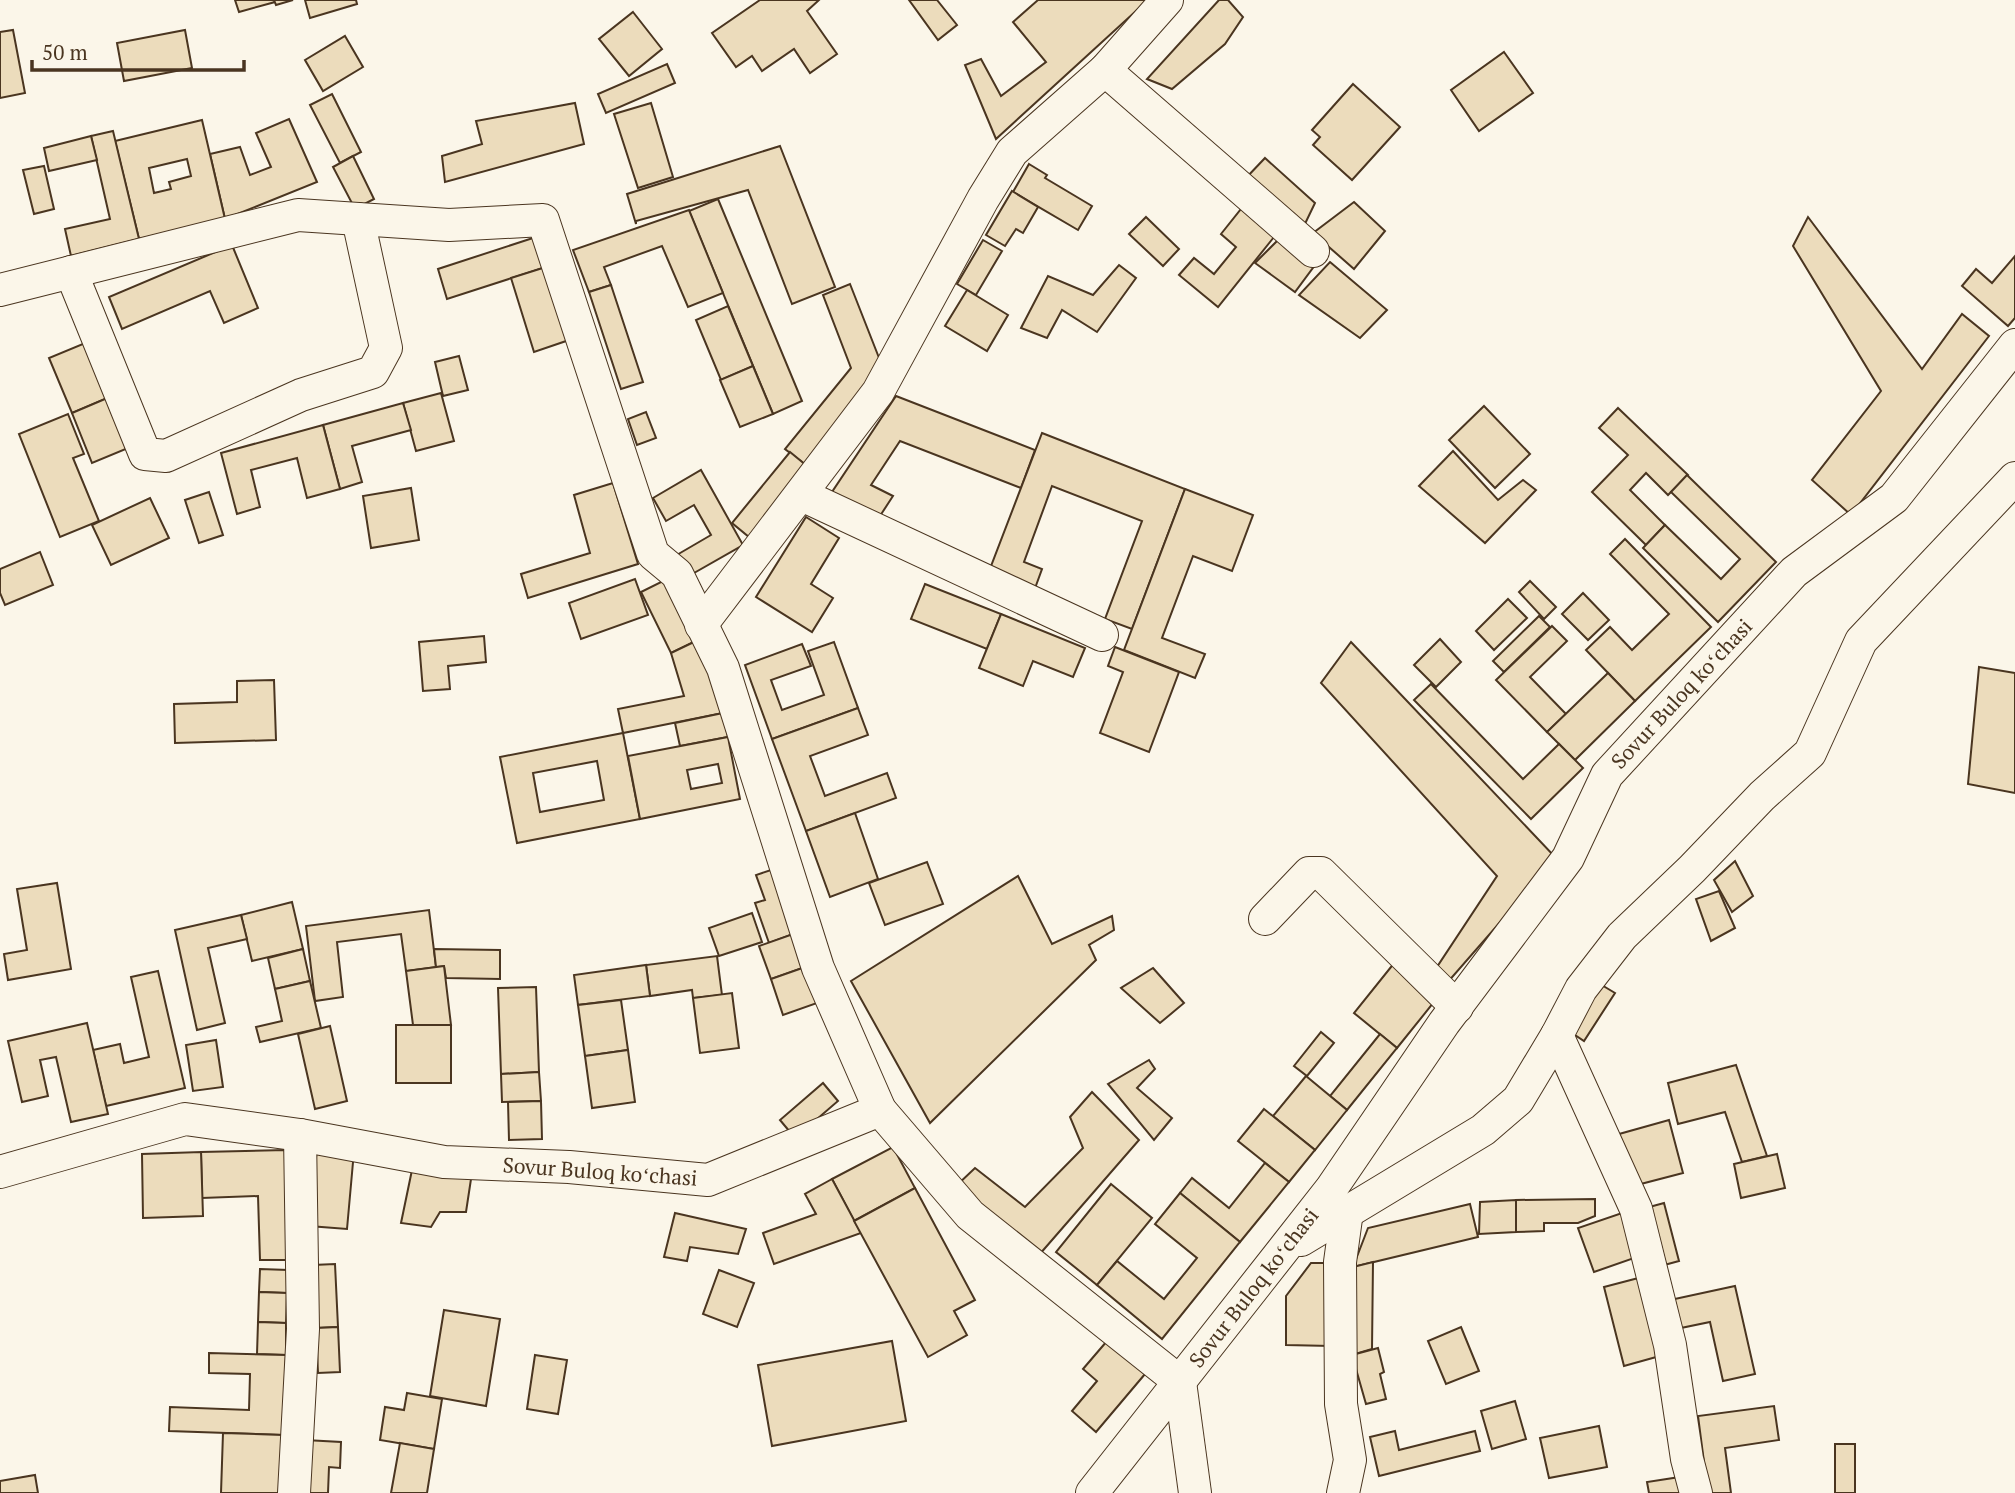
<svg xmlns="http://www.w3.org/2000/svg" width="2015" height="1493" font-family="'PT Serif',serif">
<rect width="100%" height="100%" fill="#fbf6e9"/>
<g fill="#ecdcbc" stroke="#4a3520" stroke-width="2" fill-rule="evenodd">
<polygon points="235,0 274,0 275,2 239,12"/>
<polygon points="274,0 293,0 276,5"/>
<polygon points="305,0 356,0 357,4 310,18"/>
<polygon points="760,0 819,0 807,11 837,54 810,73 794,49 762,71 752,56 736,67 712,33"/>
<polygon points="909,0 937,0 957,25 938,40"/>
<polygon points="1038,0 1148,0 996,139 965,65 981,59 1001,96 1046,62 1013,22"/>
<polygon points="1219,0 1228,0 1243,17 1225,44 1172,89 1147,79"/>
<polygon points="633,12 662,49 629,76 599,39"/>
<polygon points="13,30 25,93 0,98 0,32"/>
<polygon points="185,30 192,68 124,81 117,43"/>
<polygon points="345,36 363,67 323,91 305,60"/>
<polygon points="1504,52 1533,93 1479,131 1451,90"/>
<polygon points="667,64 675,83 606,113 598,94"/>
<polygon points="1353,84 1400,127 1352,180 1313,145 1320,137 1312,130"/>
<polygon points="332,94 361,152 340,163 310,105"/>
<polygon points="575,103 584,144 445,182 442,156 482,144 476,121"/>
<polygon points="651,103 673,177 638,188 614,114"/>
<polygon points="289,119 317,182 225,219 210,154 240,147 250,175 271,167 256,133"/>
<path d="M202,120L225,219L139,239L115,141ZM187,159L191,176L169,182L171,189L154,193L149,168Z"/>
<polygon points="113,131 139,239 71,256 65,229 110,219 91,136"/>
<polygon points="91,136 97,160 49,171 44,148"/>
<polygon points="780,146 835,287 792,304 748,190 636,221 636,224 627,194"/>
<polygon points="353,156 374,199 355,209 333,167"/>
<polygon points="1265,158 1315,203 1302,230 1245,179"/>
<polygon points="1029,164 1047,175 1045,178 1092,206 1078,230 1013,192"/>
<polygon points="44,166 54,209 34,214 23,170"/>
<polygon points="1012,191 1038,207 1023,233 1016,229 1005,246 986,235"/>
<polygon points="718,199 802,401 773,414 689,211"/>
<polygon points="1354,202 1385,231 1354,269 1313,233"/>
<polygon points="1245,204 1278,232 1218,307 1179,275 1194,258 1214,274 1236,247 1221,234"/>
<polygon points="689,210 723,293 688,307 662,246 604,267 611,285 589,292 573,250"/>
<polygon points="1146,217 1179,249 1163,266 1129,234"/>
<polygon points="1808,217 1922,369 1962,314 1989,336 1851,515 1812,480 1881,391 1793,246"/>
<polygon points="539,236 549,266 447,299 438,269"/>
<polygon points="1280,238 1318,261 1295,292 1255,263"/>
<polygon points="983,240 1002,251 976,295 957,284"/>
<polygon points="232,245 258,308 224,323 210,291 122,329 109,297"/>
<polygon points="2015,256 2015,318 2008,326 1962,286 1976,269 1992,283"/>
<polygon points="1330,262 1387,310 1360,338 1299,295"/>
<polygon points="1119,265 1136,278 1097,332 1062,310 1047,338 1021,328 1048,276 1093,295"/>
<polygon points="549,266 572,339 534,352 511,278"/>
<polygon points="850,284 883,368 807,466 785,449 851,368 823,295"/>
<polygon points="611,285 643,382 621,389 589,292"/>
<polygon points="967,290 1008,315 987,351 945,326"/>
<polygon points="728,306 753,366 721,380 696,320"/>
<polygon points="90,341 112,396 72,413 49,358"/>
<polygon points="459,356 468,390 443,396 435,362"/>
<polygon points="753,366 773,414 740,427 720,380"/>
<polygon points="441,393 454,441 416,451 403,403"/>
<polygon points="112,396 133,446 92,463 72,413"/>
<polygon points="896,396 1035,450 1021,488 900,441 871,485 893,496 878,519 832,492"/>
<polygon points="403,403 411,430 352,446 362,482 340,489 323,425"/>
<polygon points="1484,406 1530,454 1495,488 1449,440"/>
<polygon points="1618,408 1688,475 1668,495 1646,473 1630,490 1665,525 1646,545 1592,492 1628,455 1599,428"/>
<polygon points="646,412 656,438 637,445 628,419"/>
<polygon points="68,414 84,454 73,458 99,521 60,537 19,434"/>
<polygon points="323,425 340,489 307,498 297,458 251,470 260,507 237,514 221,453"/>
<polygon points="1042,433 1185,489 1132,629 1105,619 1142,521 1052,486 1024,562 1042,569 1034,591 988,574"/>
<polygon points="1453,451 1498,500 1523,480 1536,490 1485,543 1419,486"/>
<polygon points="790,452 807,466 749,537 732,523"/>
<polygon points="701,470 743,545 687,577 675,556 711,535 694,505 666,521 653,498"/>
<polygon points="1687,475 1776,562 1718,622 1643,548 1665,525 1721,579 1740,559 1671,492"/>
<polygon points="613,483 638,564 528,598 521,574 590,553 574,495"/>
<polygon points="411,488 419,540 371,548 363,496"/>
<polygon points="1185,489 1253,515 1232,571 1193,556 1162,638 1205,654 1195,678 1124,650"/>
<polygon points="209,492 223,535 199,543 185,500"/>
<polygon points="150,498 169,538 111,565 92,525"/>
<polygon points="806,517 839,538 811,584 833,598 812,632 756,597"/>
<polygon points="1625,539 1711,627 1635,701 1586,650 1610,627 1632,650 1669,614 1610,554"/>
<polygon points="40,552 53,585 5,605 0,593 0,569"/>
<polygon points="669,578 698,640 671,653 641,592"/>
<polygon points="635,579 648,615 581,639 569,603"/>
<polygon points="1530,581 1556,607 1544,619 1519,592"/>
<polygon points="925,584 1001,614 987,649 911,619"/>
<polygon points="1583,593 1609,620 1588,640 1562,614"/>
<polygon points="1508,599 1527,618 1494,650 1476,631"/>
<polygon points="1001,614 1085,648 1073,677 1033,661 1023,686 979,668"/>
<polygon points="1539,616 1550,627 1504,672 1493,661"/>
<polygon points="1552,626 1567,641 1530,677 1566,714 1547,732 1496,680"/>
<polygon points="484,636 486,662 448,666 450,689 423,691 419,642"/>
<polygon points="1440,639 1461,662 1436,687 1414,665"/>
<polygon points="698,640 723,713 623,733 618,709 684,696 671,653"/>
<polygon points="834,642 858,708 772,739 745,665 802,644 811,666 771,680 782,710 824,695 808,651"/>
<polygon points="1351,642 1556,858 1447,983 1435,970 1497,876 1321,683"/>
<polygon points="1115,647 1179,672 1149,752 1100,733 1123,672 1108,666"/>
<polygon points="1979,667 2015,673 2015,793 1968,784"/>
<polygon points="1608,673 1635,701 1575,760 1547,732"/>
<polygon points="274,680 276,740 175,743 174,704 237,702 237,681"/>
<polygon points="1431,684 1523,779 1559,744 1583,768 1531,819 1414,700"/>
<polygon points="858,708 868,735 810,756 825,796 887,773 896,798 806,831 772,739"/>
<polygon points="723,713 728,737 680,746 675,723"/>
<path d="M623,733L640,819L517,843L500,757ZM597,761L604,800L540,812L533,773Z"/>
<path d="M728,737L740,799L640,819L628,756ZM718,764L722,783L691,789L687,770Z"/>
<polygon points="855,813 878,879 830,897 806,831"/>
<polygon points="1735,861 1753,896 1732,912 1714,880"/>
<polygon points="927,862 943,904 885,925 869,883"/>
<polygon points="774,869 796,933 769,943 755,903 765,900 756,875"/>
<polygon points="1018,876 1052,944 1112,916 1114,930 1089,945 1096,960 930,1123 851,981"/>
<polygon points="57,883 71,969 8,980 4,954 27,950 17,889"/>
<polygon points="1719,891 1735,928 1711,941 1696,899"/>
<polygon points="292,902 303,949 252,961 241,915"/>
<polygon points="429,910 436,967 406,971 401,934 337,942 343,997 315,1001 306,926"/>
<polygon points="752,913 762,942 719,956 709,928"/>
<polygon points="241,915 247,939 208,948 225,1023 197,1030 175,930"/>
<polygon points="796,933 808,966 771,979 759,946"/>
<polygon points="303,949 310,981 275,989 268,958"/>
<polygon points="434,949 500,950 500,979 446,978 444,966 436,967"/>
<polygon points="717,956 722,995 693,998 692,990 650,996 646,965"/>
<polygon points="1395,962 1438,997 1397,1048 1354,1013"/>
<polygon points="646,965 650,996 578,1005 574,975"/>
<polygon points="444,966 451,1025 413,1025 406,971"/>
<polygon points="808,966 820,1002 783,1015 771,979"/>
<polygon points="1153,968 1184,1003 1160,1023 1121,988"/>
<polygon points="158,971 185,1088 106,1106 93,1050 120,1044 124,1063 149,1057 131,977"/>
<polygon points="310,981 321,1028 260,1042 256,1027 282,1021 275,989"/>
<polygon points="1600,984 1615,993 1584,1041 1569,1031"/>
<polygon points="536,987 539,1072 501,1074 498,988"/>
<polygon points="732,993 739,1048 700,1053 693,998"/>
<polygon points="621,1000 628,1050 585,1056 578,1005"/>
<polygon points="87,1023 108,1114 71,1122 56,1057 40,1060 48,1096 22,1102 8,1041"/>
<rect x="396" y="1025" width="55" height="58"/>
<polygon points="330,1026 347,1101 315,1109 298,1034"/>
<polygon points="1321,1032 1334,1043 1307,1076 1294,1066"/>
<polygon points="1380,1034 1397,1048 1347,1110 1330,1096"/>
<polygon points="216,1040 223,1087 193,1091 186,1045"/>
<polygon points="628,1050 635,1102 592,1108 585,1056"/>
<polygon points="1149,1060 1155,1069 1137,1088 1172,1118 1154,1140 1108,1084"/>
<polygon points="1736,1065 1767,1156 1742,1162 1725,1112 1678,1124 1668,1083"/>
<polygon points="539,1072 541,1101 502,1102 501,1074"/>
<polygon points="1306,1076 1347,1110 1315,1150 1273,1116"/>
<polygon points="823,1083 838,1101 795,1138 780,1120"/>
<polygon points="1092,1092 1139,1140 1039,1255 955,1187 975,1168 1025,1207 1083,1148 1070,1117"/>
<polygon points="541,1101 542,1139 509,1140 508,1102"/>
<polygon points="1264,1109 1315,1150 1289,1182 1238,1141"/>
<polygon points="1669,1120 1683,1173 1633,1186 1612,1136"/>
<polygon points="893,1147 915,1188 854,1221 832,1179"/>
<polygon points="317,1148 354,1151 347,1229 309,1226"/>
<polygon points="286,1150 289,1260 260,1260 258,1196 202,1198 201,1152"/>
<polygon points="201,1152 203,1216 143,1218 142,1154"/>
<polygon points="1777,1154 1785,1188 1741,1198 1734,1164"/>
<polygon points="1265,1163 1289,1182 1240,1242 1180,1193 1192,1178 1229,1208"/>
<polygon points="412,1170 471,1179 466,1212 440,1212 431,1227 401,1223"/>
<polygon points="832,1179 861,1233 774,1264 763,1233 816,1214 805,1194"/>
<polygon points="1111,1184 1152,1218 1097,1285 1056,1252"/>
<polygon points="915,1188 975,1300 954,1311 967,1335 928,1357 854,1221"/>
<polygon points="1180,1193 1240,1242 1162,1339 1097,1285 1117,1261 1164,1299 1197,1258 1155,1224"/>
<polygon points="1595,1199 1595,1216 1578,1223 1544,1223 1544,1231 1516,1232 1516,1200"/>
<polygon points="1516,1200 1516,1232 1479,1234 1480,1202"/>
<polygon points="1664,1203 1679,1261 1657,1267 1642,1209"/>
<polygon points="1470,1204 1478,1237 1353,1267 1368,1228"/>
<polygon points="1625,1212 1640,1256 1594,1272 1578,1228"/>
<polygon points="675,1213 746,1229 738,1254 690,1247 687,1261 664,1257"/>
<polygon points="1373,1262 1372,1349 1352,1355 1353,1267"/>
<polygon points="1311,1263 1332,1263 1331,1346 1286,1345 1286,1296"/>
<polygon points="335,1264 338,1327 316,1328 313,1265"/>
<polygon points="260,1269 288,1270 287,1293 259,1292"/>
<polygon points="719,1270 754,1283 737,1327 703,1314"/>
<polygon points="1646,1276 1667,1354 1624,1366 1604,1287"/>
<polygon points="1735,1286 1755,1374 1723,1381 1710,1322 1676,1329 1670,1300"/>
<polygon points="259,1292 287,1293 286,1323 258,1322"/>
<polygon points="444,1310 500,1319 486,1406 430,1396"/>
<polygon points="258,1322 286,1323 286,1355 257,1354"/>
<polygon points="338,1327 340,1372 318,1373 316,1328"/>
<polygon points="1461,1327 1479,1371 1446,1384 1428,1341"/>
<polygon points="892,1341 906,1421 772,1446 758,1365"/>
<polygon points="1107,1341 1145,1374 1096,1432 1072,1411 1097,1381 1083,1369"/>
<polygon points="1378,1348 1384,1372 1380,1374 1386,1399 1366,1404 1352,1355"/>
<polygon points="209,1353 286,1355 283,1435 169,1431 170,1407 249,1410 250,1374 209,1373"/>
<polygon points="535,1355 567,1360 558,1414 527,1409"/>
<polygon points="407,1393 442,1399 434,1449 380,1440 385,1407 404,1410"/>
<polygon points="1515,1401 1526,1439 1492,1449 1481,1411"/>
<polygon points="1774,1406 1779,1440 1725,1448 1731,1493 1708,1493 1698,1416"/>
<polygon points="1599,1426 1607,1467 1549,1478 1540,1438"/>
<polygon points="1395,1431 1399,1450 1475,1431 1480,1451 1379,1476 1370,1437"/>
<polygon points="223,1433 283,1435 281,1493 221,1493"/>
<polygon points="305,1440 341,1442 340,1468 329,1467 328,1493 303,1493"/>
<polygon points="400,1443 434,1449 427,1493 391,1493"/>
<rect x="1835" y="1444" width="20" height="49"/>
<polygon points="35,1475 38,1493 0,1493 0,1481"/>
<polygon points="1680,1477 1682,1493 1649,1493 1647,1482"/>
</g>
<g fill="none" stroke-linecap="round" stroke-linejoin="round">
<defs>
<g id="minor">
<polyline points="1105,70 1313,251"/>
<polyline points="71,272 145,454 166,456 301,395 373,372 386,348 358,219"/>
<polyline points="0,290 298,215 449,225 543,220 653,554 677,574 723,668 818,968 880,1110 970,1215 1180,1382"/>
<polyline points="802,495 1102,635"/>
<polyline points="701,625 878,392 983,199 1012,152 1105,70 1167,0"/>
<polyline points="1265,919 1309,873 1321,873 1457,1007"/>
<polyline points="1557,1035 1636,1209 1670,1345 1687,1459 1696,1493"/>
<polyline points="0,1172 185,1119 300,1135 444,1162 569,1167 708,1180 880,1110"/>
<polyline points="1301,1240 1483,1130 1518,1100 1557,1035 1581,989 1622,936 1692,869 1762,796 1810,753 1861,641 2015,478"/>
<polyline points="1180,1382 1195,1493"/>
<polyline points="294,1493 303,1329 300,1135"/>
<polyline points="1092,1493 1331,1189 1444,1023 1568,858 1607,775 1794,572 1894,498 2015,345"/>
<polyline points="1343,1493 1350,1460 1341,1404 1340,1262 1347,1211"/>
</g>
</defs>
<use href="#minor" stroke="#4a3520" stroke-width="34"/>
<use href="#minor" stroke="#fbf6e9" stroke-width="32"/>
</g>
<g text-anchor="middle" stroke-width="5" stroke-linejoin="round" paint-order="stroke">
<g font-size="21" fill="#4a3520" stroke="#fbf6e9">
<text transform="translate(1682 694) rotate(-47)" y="7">Sovur Buloq koʻchasi</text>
<text transform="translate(600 1172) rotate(4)" y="7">Sovur Buloq koʻchasi</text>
<text transform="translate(1254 1288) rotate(-52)" y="7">Sovur Buloq koʻchasi</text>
</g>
</g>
<path d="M32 60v10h212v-10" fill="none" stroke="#4a3520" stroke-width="3.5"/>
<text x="42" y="60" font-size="21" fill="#4a3520" stroke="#fbf6e9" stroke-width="5" paint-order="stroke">50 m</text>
</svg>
